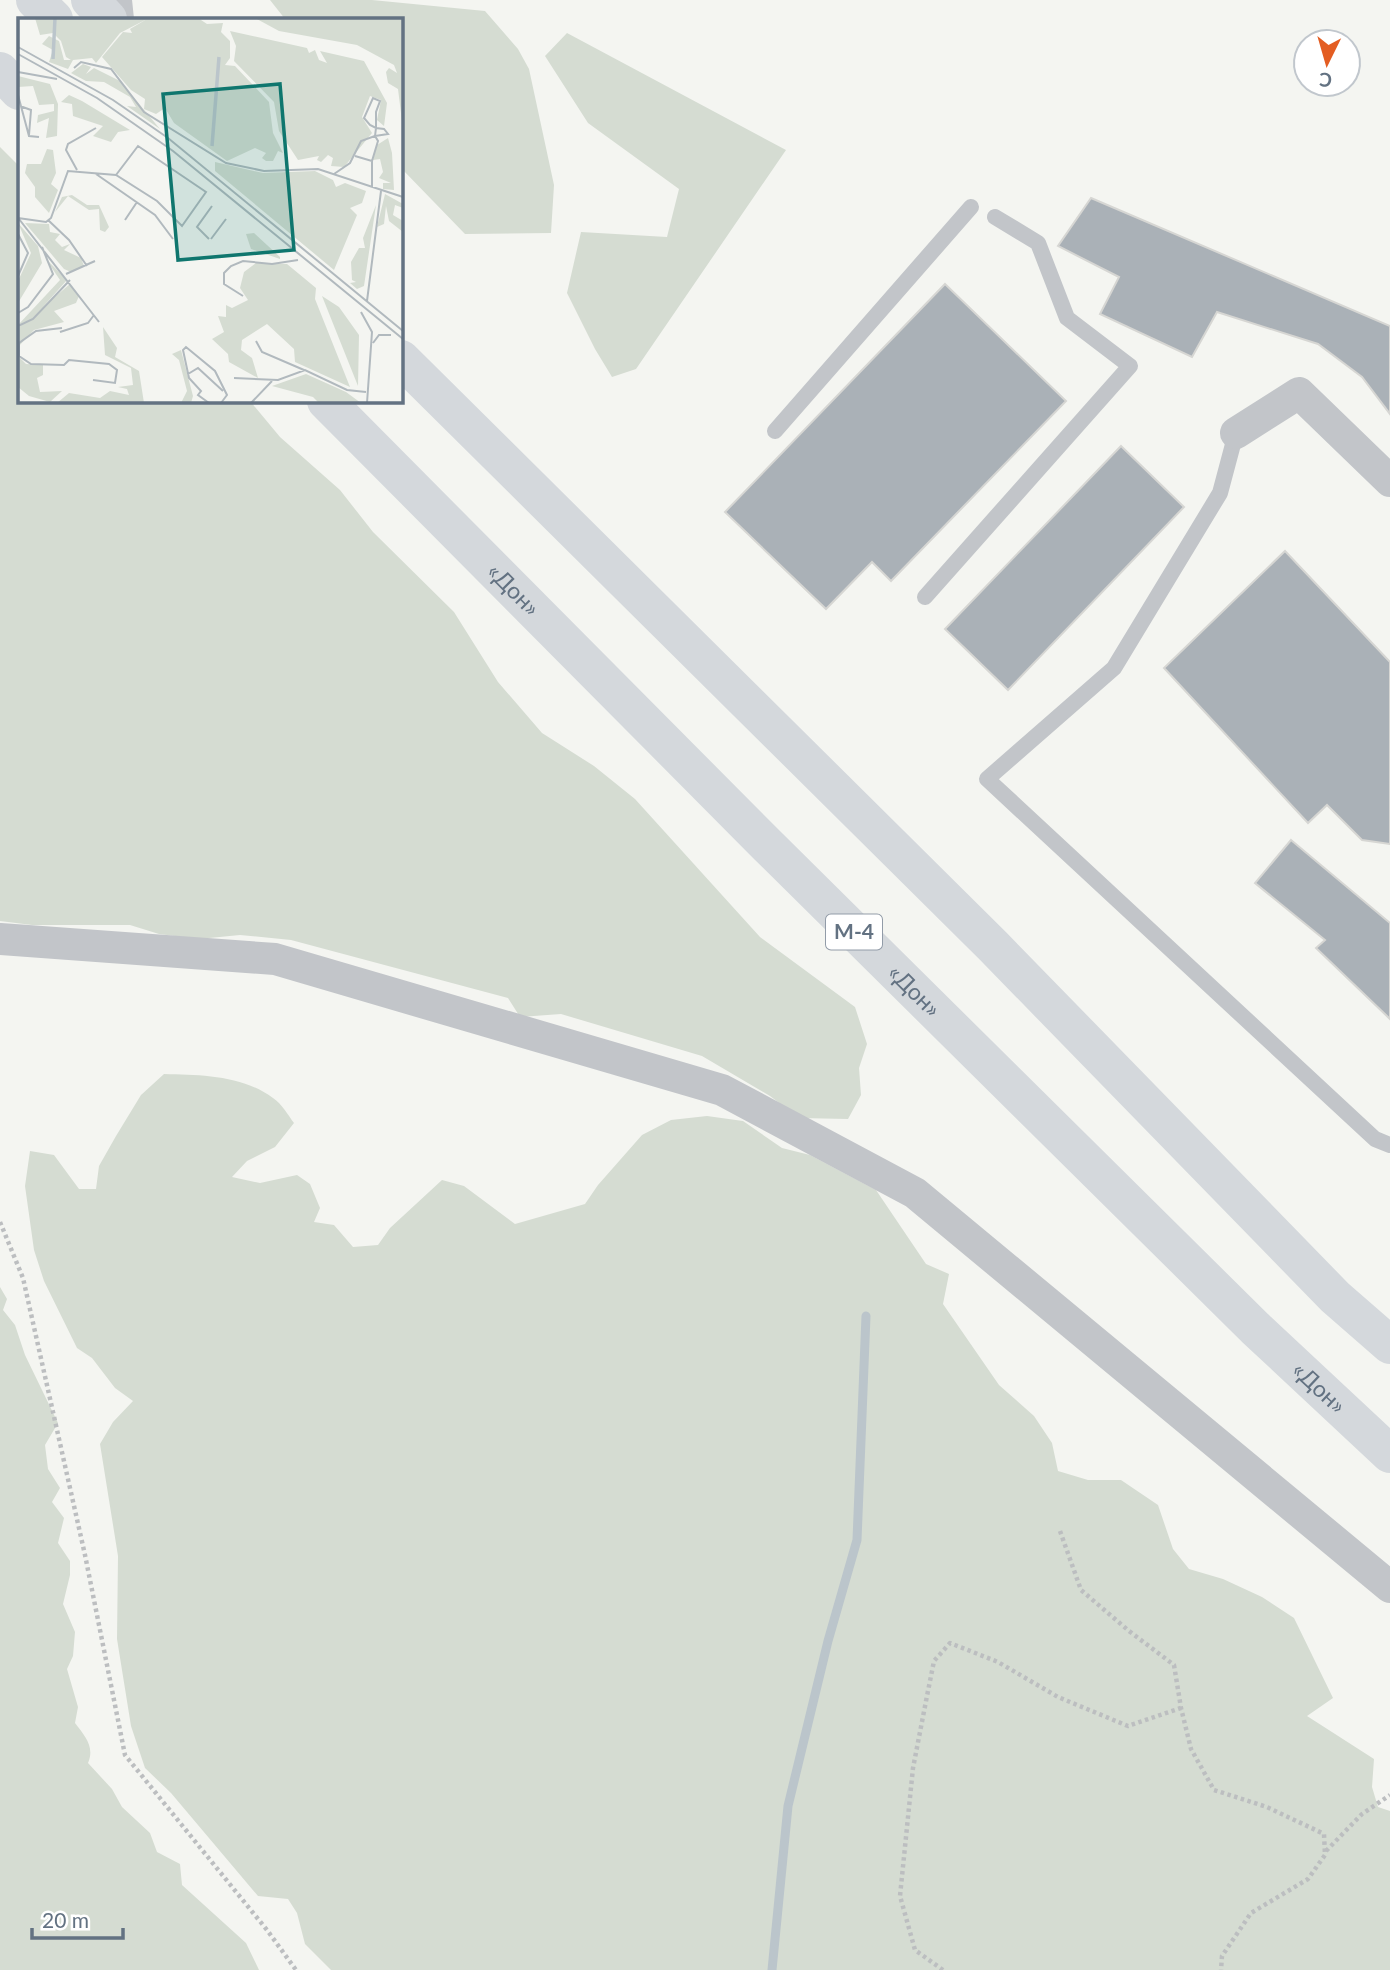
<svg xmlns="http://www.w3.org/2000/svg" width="1390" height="1970" font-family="Lato,sans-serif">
<rect width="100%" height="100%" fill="#f4f5f1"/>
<g fill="#d5dcd2">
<polygon points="270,0 372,0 485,11 518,49 529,69 554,185 551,233 465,234 401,168 401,19 285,19"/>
<polygon points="567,33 786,150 636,369 612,377 595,349 567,293 581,232 667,237 679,189 588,123 545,56"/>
<polygon points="0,147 19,166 19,401 250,401 280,437 340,490 373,532 454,612 498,682 542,733 594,766 635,799 760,937 855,1007 867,1044 859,1068 861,1095 848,1119 799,1118 770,1096 702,1056 561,1014 520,1017 508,998 291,940 240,935 199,939 159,934 130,925 32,925 0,921"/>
<path d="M164,1074C201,1075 242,1075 273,1098C282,1104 288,1115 294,1123L275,1147L247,1161L232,1177L260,1183L297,1175L310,1184L320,1208L314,1222L334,1225L353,1247L378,1245L390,1228L442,1180L464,1186L515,1224L585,1204L598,1185L642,1135L671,1120L707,1116L743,1121L782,1148L810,1155L876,1190L926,1264L949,1274L943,1304L999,1385L1034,1416L1052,1443L1058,1471L1088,1480H1121L1158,1505L1173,1549L1189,1569L1223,1579L1262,1597L1294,1618L1333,1698L1307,1716L1374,1759L1372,1787L1378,1807L1390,1811V1970H331L305,1944L297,1913L288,1899L258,1896L171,1793L145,1768L131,1726L117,1639L118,1556L100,1444L113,1422L133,1401L115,1388L92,1358L77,1348L44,1281L34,1250L25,1186L30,1151L54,1155L79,1189H96L99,1166L116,1136L141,1095Z"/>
<path d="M0,1287L7,1299L3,1310L15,1325L25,1355L58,1423L45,1445L48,1469L60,1488L52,1502L64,1518L58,1543L70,1561V1575L63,1604L75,1632L73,1656L67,1669L78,1707L75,1723C85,1736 95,1747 88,1763L112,1789L122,1807L150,1833L157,1852L180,1864L182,1885L246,1943L259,1970H0Z"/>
</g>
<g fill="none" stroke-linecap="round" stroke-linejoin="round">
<polyline stroke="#bbc5cb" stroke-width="9" points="772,1970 788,1806 828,1641 857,1540 866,1316"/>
</g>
<g fill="#aab1b7" stroke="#d6d6d3" stroke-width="2">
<polygon points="1091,198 1390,326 1390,414 1362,377 1318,344 1217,312 1192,357 1100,314 1119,277 1058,246"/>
<polygon points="945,284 1066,401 891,581 872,562 826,609 725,512"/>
<polygon points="1121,446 1184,507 1008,690 945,629"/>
<polygon points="1285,551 1390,662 1390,844 1362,840 1327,805 1308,823 1164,668"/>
<polygon points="1291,840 1390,923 1390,1019 1316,948 1325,940 1255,883"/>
</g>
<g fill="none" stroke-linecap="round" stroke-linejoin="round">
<g stroke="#bcbec0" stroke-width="4.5" stroke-dasharray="3.5 3.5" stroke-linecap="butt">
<polyline points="0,1222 23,1278 85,1555 125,1755 267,1930 296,1970"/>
<polyline points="1060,1531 1081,1590 1129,1631 1174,1665 1181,1708 1191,1749 1214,1790 1267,1807 1324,1834 1325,1855 1308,1879 1251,1913 1222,1956 1221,1970"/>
<polyline points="1326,1851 1362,1814 1390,1795"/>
<polyline points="943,1970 915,1950 900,1896 913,1768 927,1696 934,1661 950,1643 998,1662 1058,1697 1128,1726 1181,1708"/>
</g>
<g stroke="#c2c5c9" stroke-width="16">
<polyline points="124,0 126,19"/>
<polyline points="775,431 971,207"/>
<polyline points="1236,433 1220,493 1114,668 987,779 1375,1139 1390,1145"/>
<polyline points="925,597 1130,366 1067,318 1038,243 995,217"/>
</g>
<g stroke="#c2c5c9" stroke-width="32">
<polyline points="1236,433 1299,393 1390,481"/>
<polyline points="0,939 275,959 722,1090 915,1193 1390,1587"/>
</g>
<g stroke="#d4d8dc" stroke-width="38">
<polyline points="35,0 54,19"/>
<polyline points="90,0 108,19"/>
<polyline points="0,71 19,91"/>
<polyline points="401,359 993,946 1335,1297 1390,1345"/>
<path id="s1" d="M326,401L767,845L1255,1328L1390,1454"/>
</g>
</g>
<g text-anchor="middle" stroke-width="7" stroke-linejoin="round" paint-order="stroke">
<rect fill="#fff" stroke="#929ca8" stroke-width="2" x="826" y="914.5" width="56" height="35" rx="5"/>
<g font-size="21" font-weight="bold" fill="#637282">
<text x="854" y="939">М-4</text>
</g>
<g font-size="23" fill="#637282" stroke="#fff">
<text dy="8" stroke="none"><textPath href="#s1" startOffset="266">«Дон»</textPath></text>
<text dy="8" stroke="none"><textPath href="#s1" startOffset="833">«Дон»</textPath></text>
<text dy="8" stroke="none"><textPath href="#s1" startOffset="1400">«Дон»</textPath></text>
</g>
</g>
<g transform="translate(18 18)">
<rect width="385" height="385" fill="#f4f5f1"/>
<path d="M17,0H180L189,6L205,5L203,14L212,23V40L207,47L217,48L251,84L255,115L265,135L260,133L255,143H248L244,140L248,135L237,130L209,143L156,105L147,90L138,96L126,91L127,81L113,72L84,39L105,14L114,15L112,11L129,1L102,15L78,45L74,40L55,42L50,51L31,44L35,32L24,26L31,18L41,23L46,42H53L48,39L43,23L35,15L22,17ZM237,0H385V111L380,71L370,65L368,54L371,50L379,55L376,47L339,27L261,13ZM212,13L289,30L291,35L297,32L301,42L309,45L302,33L346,43L369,85L366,108L359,102L363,82L352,78L344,99L354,115L326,149L313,148L315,140L310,137L303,144L299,142L301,138L280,142L261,113L256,84L216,43L218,28ZM65,46L73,49L68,56L76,50L102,63L142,111L109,88L118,89L112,79L86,64L68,63L53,55ZM0,58L32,66L40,86L39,118L28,120L31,100L19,105L20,97L36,93V86L21,87L15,68L0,69ZM51,77L64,83L112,112L100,114L93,124L75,118L85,108L55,98L54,86L43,84ZM370,120L374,135L376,172L365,171V165H373L361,160L365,154L362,141L355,142L359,127ZM29,131L35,132L38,155L33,166L40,172L31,195L17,179V169L7,155L9,146H23ZM197,144L245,155L297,153L315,162L318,169L327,165L348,173L344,185L332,190L339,197L316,252L197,153ZM367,176L385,186V190L377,187L375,197L385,203V214L371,203L368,188L366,206L359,209ZM54,177L69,187H81L91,209L87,214L82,212L81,191L71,192L50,178L37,194L44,179ZM358,187L346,268L339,271L332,265L338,264L334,262L333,244L341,230H347L345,220ZM0,205L20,228L24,245L0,285V263L13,235ZM7,205L31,206L32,214L42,216L37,222L44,229L52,226L46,232L63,240L66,248L53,254L46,251ZM236,215L262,239V241L233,231L228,216ZM27,240L49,262L15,300L0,307L42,262ZM238,245L269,246L298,270L297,281L332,369L277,344L276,331L249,306L224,322L223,332L234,340L240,360L211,344L210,336L194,321L206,314L200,298L208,299V287L214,290L230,282L222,270L226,254ZM52,266L61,278L58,285L36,293L46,304L16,312L0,329V310ZM304,278L321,289L341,317L340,368ZM85,309L99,330L97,339L121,353L126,385H39L51,375L82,380L92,373L111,377L109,371L100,369L115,367L113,350L87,337ZM163,332L175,378L173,385H163L169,373L161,342L154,336ZM0,338L8,346L25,347V357L19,360L22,374L44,373L32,384L11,378L0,369ZM288,356L328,374L343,385H301L295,379L254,368Z" fill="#d5dcd2"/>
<path fill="none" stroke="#bbc5cb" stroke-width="3.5" d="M35,41L37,0M194,128L201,39"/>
<path fill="none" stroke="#b1b9be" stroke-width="2" d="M0,29L95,82L150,120L385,313M0,36L79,80L155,133L385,321M56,50L63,44L93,51L126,94L208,145L246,153L300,151L385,179M0,54L39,61M0,77L11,118L21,119M2,88L13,92L11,117M337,138L354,143V169M59,152L48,132L50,126L78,110M78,156L137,197L155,221M316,156L332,145L343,123L357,118L358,110V94L362,83L355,80L346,100L352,107L358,110L366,111L370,116L357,118L360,123L354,143M0,200L28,204L33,200L50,153L98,157L139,183L164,208L188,174L120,128L98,157M1,201L81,304M30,202L51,222L69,248M107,202L119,184M0,216L10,235L0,258M191,221L179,209L194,188M193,221L208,201M48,256L77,243M225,278L206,266V255L213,248L225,243L254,246L280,242M349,283L363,173M343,294L354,314L349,385M0,295L10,289L35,256L24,229M0,308L15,301L52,262M44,310L18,313L1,325V338L13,346L46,347L51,342L91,346L99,352L97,365L75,362M42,314L70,305L76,297M238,323L244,334L286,352M355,325L361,317H373M170,356L180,350L205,373M216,360L260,362L287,352L329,372L348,374M191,385L180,377L183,373L171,360L165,332L168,329L197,353L209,377L203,385M233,385L254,363"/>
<path fill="#0f766e" fill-opacity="0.15" stroke="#0f766e" stroke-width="3.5" d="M262,66L276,232L160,242L145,76Z"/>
<rect width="385" height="385" fill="none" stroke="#637282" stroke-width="3.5"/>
</g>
<g transform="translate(1327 63) rotate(185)"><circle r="33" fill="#ffffff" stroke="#c1c7cd" stroke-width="2"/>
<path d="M0-5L12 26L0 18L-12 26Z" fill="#e35d22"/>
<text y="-10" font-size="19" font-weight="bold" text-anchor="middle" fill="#637282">С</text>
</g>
<path d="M32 1928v10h91v-10" fill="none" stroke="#637282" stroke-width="3.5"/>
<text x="42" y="1928" font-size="21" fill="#637282" stroke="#ffffff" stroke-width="5" paint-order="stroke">20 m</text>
</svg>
